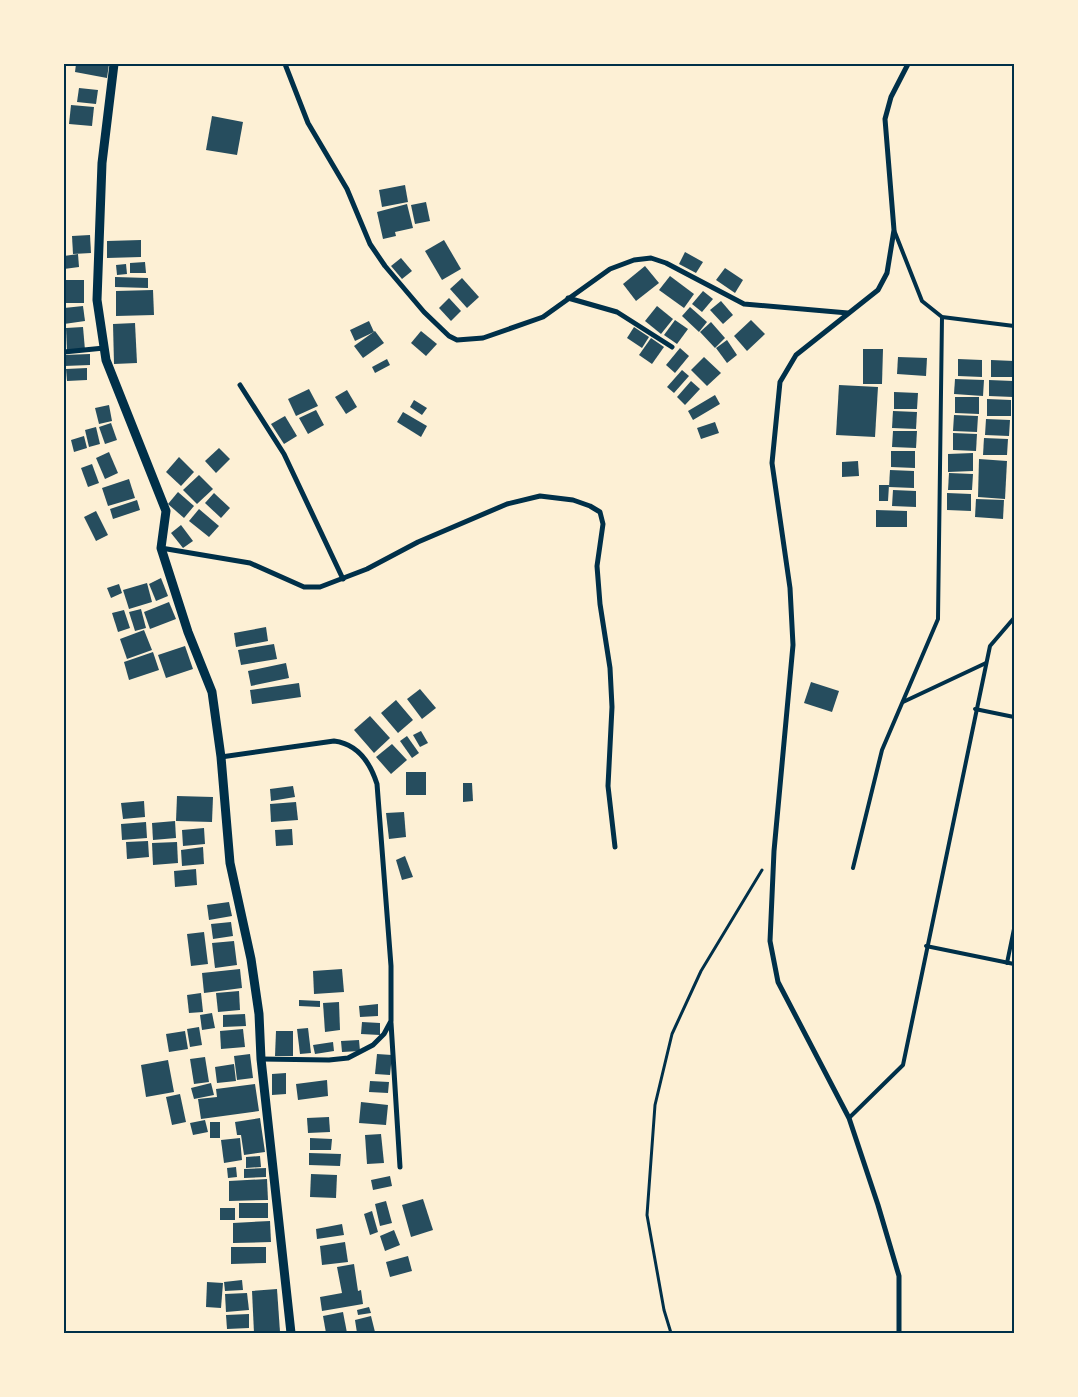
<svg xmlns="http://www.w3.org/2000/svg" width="1078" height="1397" font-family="Montserrat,sans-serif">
<rect width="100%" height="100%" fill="#fdf0d5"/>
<g fill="#264d5e">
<polygon points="76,64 109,64 107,78 75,72"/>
<polygon points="79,88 98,90 96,104 77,102"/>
<polygon points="71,105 94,107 92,126 69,124"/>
<polygon points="212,116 243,122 237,155 206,150"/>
<polygon points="405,185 408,202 382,207 379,190"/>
<polygon points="426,202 430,221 415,224 411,205"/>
<polygon points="407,204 413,228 395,232 396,236 383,239 377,212"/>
<polygon points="90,235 91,253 73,254 72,236"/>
<polygon points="141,240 141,257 107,258 107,241"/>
<polygon points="444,240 461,269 442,280 425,251"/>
<polygon points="685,252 703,262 696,273 679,264"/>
<polygon points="78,254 79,267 64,269 64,256"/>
<polygon points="401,258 412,271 402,279 391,266"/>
<polygon points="145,262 146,273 130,273 130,263"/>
<polygon points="126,264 127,274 117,275 116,265"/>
<polygon points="645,266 659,283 636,301 623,284"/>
<polygon points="725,268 743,280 735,293 716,280"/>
<polygon points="670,276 694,294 684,308 659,290"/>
<polygon points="115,277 148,278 148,288 115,287"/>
<polygon points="462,278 479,297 467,308 450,289"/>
<rect x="64" y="280" width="20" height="23"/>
<polygon points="153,290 154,315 116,316 116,291"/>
<polygon points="703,291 713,299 702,312 692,304"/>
<polygon points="449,298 461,311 451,321 439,308"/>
<polygon points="721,301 733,315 723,324 710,310"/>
<polygon points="83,306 85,321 64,324 64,308"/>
<polygon points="657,306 673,319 661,334 645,321"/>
<polygon points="690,307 707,322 699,332 682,316"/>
<polygon points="675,320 688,329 677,344 664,335"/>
<polygon points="751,320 765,334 747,351 734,336"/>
<polygon points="369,321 374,332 355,341 350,330"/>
<polygon points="711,322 725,338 715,348 700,332"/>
<polygon points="135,323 137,363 114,364 113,324"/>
<polygon points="83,327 85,350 67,351 66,328"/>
<polygon points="634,327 649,337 642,348 627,338"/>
<polygon points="375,331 384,343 363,358 354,346"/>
<polygon points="421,331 437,344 426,356 411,343"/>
<polygon points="651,338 664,347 652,364 639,355"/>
<polygon points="727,340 737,355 727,363 716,348"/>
<polygon points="680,348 689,356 675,373 666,365"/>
<polygon points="863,349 883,349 882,384 863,384"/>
<polygon points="90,354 90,365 64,366 64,355"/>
<polygon points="704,357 721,373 707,386 691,370"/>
<polygon points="898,357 927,358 926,376 897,374"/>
<polygon points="387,359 390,365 375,373 372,367"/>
<polygon points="958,359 982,360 982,377 958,376"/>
<polygon points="991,360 1014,361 1014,377 991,377"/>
<polygon points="87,368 87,380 67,381 66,369"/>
<polygon points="682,370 689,376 674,393 667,387"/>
<polygon points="955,379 984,380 983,396 954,394"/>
<polygon points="989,380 1013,381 1013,397 989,396"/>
<polygon points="691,381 700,389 685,405 677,397"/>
<polygon points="839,385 878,387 875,437 836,435"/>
<polygon points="309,389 318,406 296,416 288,399"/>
<polygon points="347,390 357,407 346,414 335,397"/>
<polygon points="894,392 918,393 917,409 894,409"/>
<polygon points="715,395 720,404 693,420 688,411"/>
<polygon points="955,397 979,397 979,414 955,413"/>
<polygon points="987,399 1011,400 1011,416 987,416"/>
<polygon points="414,400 427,408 422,415 410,407"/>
<polygon points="109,405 112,421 99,424 95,408"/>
<polygon points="316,410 324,425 308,434 299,418"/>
<polygon points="893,411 917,412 916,429 892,428"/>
<polygon points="403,412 427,426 421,437 397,422"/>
<polygon points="954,415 978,416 977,432 953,431"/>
<polygon points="285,416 297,436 284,444 271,424"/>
<polygon points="986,419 1010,420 1009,436 985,435"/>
<polygon points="715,422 719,433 701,439 697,428"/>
<polygon points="111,423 117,440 105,444 99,427"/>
<polygon points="96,427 100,444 89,447 85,430"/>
<polygon points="893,431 917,431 916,448 892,447"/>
<polygon points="953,433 977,434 976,451 953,450"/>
<polygon points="84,436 87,448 74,452 71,440"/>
<polygon points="984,438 1008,439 1007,455 983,455"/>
<polygon points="219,448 230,459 216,473 205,461"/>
<polygon points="891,451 915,451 915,468 891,467"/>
<polygon points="109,452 118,473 105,479 96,458"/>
<polygon points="973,453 973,471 948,472 948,454"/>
<polygon points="179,457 194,472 181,486 166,472"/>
<polygon points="979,459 1007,461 1005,499 978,497"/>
<polygon points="858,461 859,476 842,477 842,462"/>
<polygon points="92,464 99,483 88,487 81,468"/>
<polygon points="890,470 914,471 914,488 889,487"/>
<polygon points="949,473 973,474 972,490 948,490"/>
<polygon points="199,475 213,489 197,504 183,490"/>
<polygon points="129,479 135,498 108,506 102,488"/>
<polygon points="879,485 889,485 888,501 879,501"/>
<polygon points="893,490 916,491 916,507 892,506"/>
<polygon points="178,492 194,506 184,518 168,504"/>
<polygon points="214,493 230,508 221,518 205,503"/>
<polygon points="947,493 971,494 971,511 947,510"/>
<polygon points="976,499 1004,500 1003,519 975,517"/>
<polygon points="137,500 140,510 113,519 110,509"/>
<polygon points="199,509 219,526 209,537 189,521"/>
<polygon points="876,510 907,511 907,527 876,527"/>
<polygon points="96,511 108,535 96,541 84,517"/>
<polygon points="181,525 193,541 183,548 171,533"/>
<polygon points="161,578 168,596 156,601 149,584"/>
<polygon points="147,583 152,602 129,609 123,590"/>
<polygon points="119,584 122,593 111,598 107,588"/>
<polygon points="169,602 176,619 150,629 144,612"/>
<polygon points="141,609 146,628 135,631 129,612"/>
<polygon points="124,610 130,628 118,632 112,613"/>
<polygon points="266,627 268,641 236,647 234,633"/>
<polygon points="144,630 152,650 127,659 120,639"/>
<polygon points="274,644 277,659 241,665 238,650"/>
<polygon points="185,646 193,669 166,678 158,655"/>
<polygon points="153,652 159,670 129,680 124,662"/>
<polygon points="286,663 289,678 251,686 248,671"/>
<polygon points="811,682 839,691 832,712 804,703"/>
<polygon points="299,683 301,697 252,704 250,690"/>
<polygon points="420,689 436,708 422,719 407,699"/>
<polygon points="396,700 413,720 398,733 381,713"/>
<polygon points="370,716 390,738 374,753 354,730"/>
<polygon points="421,731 428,743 420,747 413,735"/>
<polygon points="407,736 419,753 412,758 400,741"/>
<polygon points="392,744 407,760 391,774 376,757"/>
<rect x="406" y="772" width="20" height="23"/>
<polygon points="463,783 472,783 473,801 463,802"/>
<polygon points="293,786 295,797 271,801 270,789"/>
<polygon points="177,796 213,797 212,822 176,821"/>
<polygon points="144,801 145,817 123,819 121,803"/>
<polygon points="296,802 298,820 271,822 270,804"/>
<polygon points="404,812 406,837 389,839 386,813"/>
<polygon points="175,821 176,838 153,840 152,823"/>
<polygon points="146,822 147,838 122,840 121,824"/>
<polygon points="204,828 205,844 183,846 182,830"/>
<polygon points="292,829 293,845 276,846 275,830"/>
<polygon points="148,841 149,857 127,859 126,842"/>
<polygon points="177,842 178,863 153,865 152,843"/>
<polygon points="203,847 204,864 182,866 181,850"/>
<polygon points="405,856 413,877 402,880 396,860"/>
<polygon points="196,869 197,885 175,887 174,871"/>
<polygon points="229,902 232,916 209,920 207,905"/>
<polygon points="231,922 233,936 213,939 211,924"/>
<polygon points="204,932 208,964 191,966 187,934"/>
<polygon points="234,941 237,965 215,968 212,943"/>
<polygon points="240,969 242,988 204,993 202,973"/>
<polygon points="342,969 344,992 314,994 313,971"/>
<polygon points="239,991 240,1010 218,1012 216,993"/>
<polygon points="201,993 203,1012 189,1013 187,995"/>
<polygon points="299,1000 320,1001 320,1007 299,1006"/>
<polygon points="339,1002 340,1030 325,1032 323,1003"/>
<polygon points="378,1004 378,1016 360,1017 359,1006"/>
<polygon points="212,1013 215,1028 202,1030 200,1015"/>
<polygon points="245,1014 246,1026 223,1027 223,1015"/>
<polygon points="362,1022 380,1023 380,1035 361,1034"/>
<polygon points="199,1027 202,1045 190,1047 187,1029"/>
<polygon points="308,1028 311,1053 300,1054 297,1029"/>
<polygon points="243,1029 245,1047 221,1049 220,1031"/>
<polygon points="185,1031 188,1049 169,1052 166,1034"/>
<polygon points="276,1031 293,1031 293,1056 275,1056"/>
<polygon points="359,1040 360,1051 342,1052 341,1041"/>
<polygon points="333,1042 334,1051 315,1054 313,1045"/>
<polygon points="250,1054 253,1078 237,1080 234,1056"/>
<polygon points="377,1054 392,1055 390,1075 375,1074"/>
<polygon points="205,1057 209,1082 194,1084 190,1059"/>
<polygon points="168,1060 174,1092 146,1097 141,1065"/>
<polygon points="234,1064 236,1081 217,1083 215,1067"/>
<polygon points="286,1073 286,1094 272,1095 272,1074"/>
<polygon points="327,1080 328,1096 298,1100 296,1084"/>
<polygon points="370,1081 389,1082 388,1093 369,1092"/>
<polygon points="211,1083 214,1095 194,1099 191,1088"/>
<polygon points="255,1084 259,1111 201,1119 198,1099 217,1097 216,1089"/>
<polygon points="180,1094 186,1122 172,1125 166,1097"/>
<polygon points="361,1102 388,1105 386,1125 359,1123"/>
<polygon points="329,1117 330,1132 308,1133 307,1118"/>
<polygon points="260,1118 265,1152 244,1155 241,1135 237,1135 235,1122"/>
<polygon points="205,1120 208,1132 193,1135 190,1123"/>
<rect x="210" y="1122" width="10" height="16"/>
<polygon points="381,1134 384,1163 367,1164 365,1135"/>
<polygon points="240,1138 242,1160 224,1163 221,1140"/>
<polygon points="310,1138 332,1139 331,1150 310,1150"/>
<polygon points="309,1153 341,1154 340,1166 309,1165"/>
<polygon points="260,1156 261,1167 246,1168 246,1157"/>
<polygon points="236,1167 237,1177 228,1178 227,1168"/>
<polygon points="266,1168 266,1177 244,1178 244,1169"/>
<polygon points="311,1174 337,1175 336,1198 310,1197"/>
<polygon points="390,1176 392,1186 373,1190 371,1180"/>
<polygon points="267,1179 268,1200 229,1201 229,1181"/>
<polygon points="423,1199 433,1230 411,1237 402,1205"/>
<polygon points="386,1201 392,1223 380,1226 375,1204"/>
<rect x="239" y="1203" width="29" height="15"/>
<rect x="220" y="1208" width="15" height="12"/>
<polygon points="372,1211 378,1232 370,1235 364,1214"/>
<polygon points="270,1221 271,1242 233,1243 233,1223"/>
<polygon points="342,1224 344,1235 317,1239 316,1229"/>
<polygon points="394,1230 400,1245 385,1251 380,1236"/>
<polygon points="345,1242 348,1262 322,1265 320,1246"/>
<polygon points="231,1247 266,1247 266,1263 231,1264"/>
<polygon points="408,1256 412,1271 390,1277 386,1262"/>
<polygon points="354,1264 358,1291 361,1290 363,1304 322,1311 320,1297 342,1293 337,1267"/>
<polygon points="242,1280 243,1290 225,1291 224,1282"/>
<polygon points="207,1282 223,1283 221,1308 206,1307"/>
<polygon points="277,1289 280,1332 254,1333 252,1291"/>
<polygon points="247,1293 249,1310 226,1312 225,1294"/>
<polygon points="369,1307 371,1313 358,1315 357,1310"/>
<polygon points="343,1312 347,1333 326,1333 323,1316"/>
<polygon points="249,1314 249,1328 227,1329 226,1315"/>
<polygon points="371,1316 375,1332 357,1333 355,1320"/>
</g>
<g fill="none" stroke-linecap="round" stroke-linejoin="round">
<polyline stroke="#003049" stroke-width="3" points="671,1333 664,1310 647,1215 655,1105 672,1034 701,971 762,870"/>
<g stroke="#003049" stroke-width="4">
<polyline points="894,230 922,301 942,317 1014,326"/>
<polyline points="903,702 986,663"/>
<polyline points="975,709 1014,717"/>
<polyline points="853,868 882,750 938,619 942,317"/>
<polyline points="926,946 1014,964"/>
<polyline points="1007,963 1014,929"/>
<polyline points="849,1118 903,1065 990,646 1014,618"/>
</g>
<g stroke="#003049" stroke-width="5">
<polyline points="285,64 308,123 347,189 370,244 385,266 424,312 449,336 457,340 483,338 543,317 610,269 634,260 651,258 666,263 744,304 848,313"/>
<polyline points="568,298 617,312 672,347"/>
<polyline points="64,352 104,348"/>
<polyline points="240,385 284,454 343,579"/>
<polyline points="161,548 250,563 304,587 320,587 367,569 418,542 507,504 540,496 573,500 590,506 600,512 603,524 597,566 600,604 610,668 612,707 608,786 615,847"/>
<path d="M221,757L334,741C358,744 370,762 377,784L391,966V1021L384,1034L373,1045L348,1058L329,1060L261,1059"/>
<polyline points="391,1023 400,1167"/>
<polyline points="899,1333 899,1276 878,1205 849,1118 778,982 770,941 774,851 793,645 790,588 772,463 780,382 796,355 878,290 887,273 894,230 885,119 891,97 908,64"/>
</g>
<polyline stroke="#003049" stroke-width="9" points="114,64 102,163 97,300 106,360 166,511 161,548 188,632 212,692 221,757 230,863 251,959 259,1014 261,1059 291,1333"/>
</g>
<rect width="1078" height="1397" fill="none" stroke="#fdf0d5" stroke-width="130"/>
<rect x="65" y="65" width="948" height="1267" fill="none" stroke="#003049" stroke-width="2"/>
</svg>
